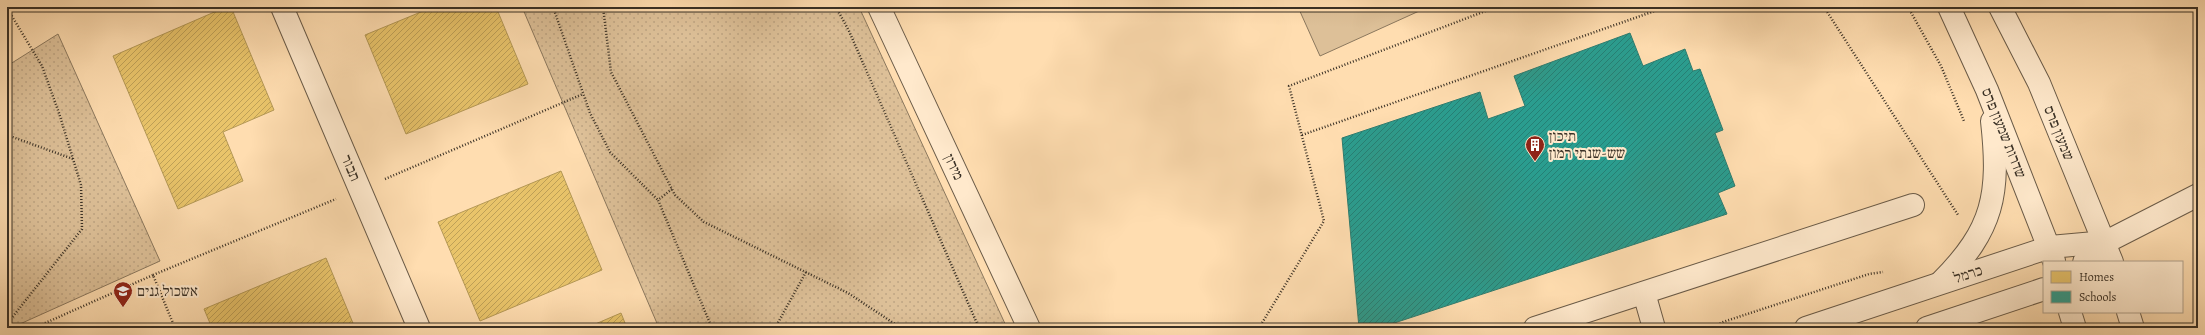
<svg xmlns="http://www.w3.org/2000/svg" width="2205" height="335" font-family="Alegreya,'Frank Ruhl Libre',serif">
<defs>
<pattern id="park-dots" width="8" height="8" patternUnits="userSpaceOnUse"><rect width="8" height="8" fill="#ddc098"/><path d="M2 2h.1M6 6h.1" fill="none" stroke="#bea583" stroke-width="1.8" stroke-linecap="round"/></pattern>
<pattern id="homes-hatch" width="6" height="6" patternUnits="userSpaceOnUse"><rect width="6" height="6" fill="#e9c46a"/><path d="M-1 1l2-2M0 6l6-6M5 7l2-2" fill="none" stroke="#bea057"/></pattern>
<pattern id="schools-hatch" width="6" height="6" patternUnits="userSpaceOnUse"><rect width="6" height="6" fill="#2a9d8f"/><path d="M-1 1l2-2M0 6l6-6M5 7l2-2" fill="none" stroke="#258075"/></pattern>
</defs>
<rect width="100%" height="100%" fill="#ffddb0"/>
<filter id="stains"><feTurbulence type="fractalNoise" baseFrequency=".005" numOctaves="4"/><feColorMatrix values="0 0 0 0 .2 0 0 0 0 .09 0 0 0 0 .02 0 0 0 .5 -.17"/></filter>
<radialGradient id="worn" r=".72"><stop offset=".6" stop-color="#630" stop-opacity="0"/><stop offset="1" stop-color="#630" stop-opacity=".3"/></radialGradient>
<polygon fill="#ddc098" stroke="#8b785e" points="1298,7 1428,7 1320,56"/>
<g fill="url(#park-dots)" stroke="#8b785e">
<polygon points="522,7 859,7 1007,328 659,328"/>
<polygon points="58,34 160,261 11,328 7,328 7,66"/>
</g>
<g fill="url(#homes-hatch)" stroke="#b49855">
<polygon points="226,7 231,7 274,110 223,132 243,181 178,209 113,56"/>
<polygon points="433,7 496,7 528,84 406,134 365,35"/>
<polygon points="561,171 602,270 480,321 438,222"/>
<polygon points="326,258 355,328 212,328 204,309"/>
<polygon points="621,313 627,328 586,328"/>
</g>
<polygon fill="url(#schools-hatch)" stroke="#2e7c6f" points="1630,33 1643,66 1685,49 1693,71 1700,69 1723,130 1715,133 1735,186 1718,193 1727,214 1379,328 1359,328 1342,138 1480,92 1488,119 1525,106 1514,76"/>
<g fill="none" stroke-linecap="round" stroke-linejoin="round">
<defs>
<g id="minor">
<polyline points="282,7 419,328"/>
<polyline points="879,7 1029,328"/>
<polyline points="1949,7 1987,90 2054,261"/>
<polyline points="2000,7 2039,83 2112,262"/>
<polyline points="2084,262 2106,242 2198,195"/>
<path d="M1941,282C1994,229 2000,194 1992,121"/>
<polyline points="1644,293 1654,328"/>
<polyline points="2070,312 2075,328"/>
<polyline points="2128,312 2133,328"/>
<polyline points="1535,328 1913,205"/>
<polyline points="1806,328 2050,247 2106,242"/>
<polyline points="1927,328 2044,289"/>
</g>
</defs>
<use href="#minor" stroke="#6a5b48" stroke-width="24"/>
<g stroke="#393025" stroke-width="2.5" stroke-dasharray="1 2" stroke-linecap="butt">
<polyline points="553,7 590,113 610,152 658,200"/>
<polyline points="603,7 611,72 675,195 704,222 848,293 901,328"/>
<polyline points="836,7 849,31 979,328"/>
<polyline points="1824,7 1958,215"/>
<polyline points="1908,7 1941,66 1964,121"/>
<polyline points="7,8 42,66 59,113 81,185 82,229 7,324"/>
<polyline points="7,135 73,159"/>
<polyline points="1302,135 1666,7"/>
<polyline points="385,179 583,94"/>
<polyline points="672,189 658,200 712,328"/>
<polyline points="153,275 336,199"/>
<polyline points="34,328 153,275 175,328"/>
<polyline points="775,328 806,272"/>
<polyline points="1259,328 1324,221 1289,86 1496,7"/>
<polyline points="1712,328 1723,322 1869,274 1883,272"/>
</g>
<use href="#minor" stroke="#ffe9cc" stroke-width="22"/>
</g>
<defs>
<symbol id="building-pin" viewBox="-11 -11 22 30"><path d="M0 17L-7.5 6A9.5 9.5 0 1 1 7.5 6Z" fill="#8f2418" stroke="#ffe9cc"/><path d="M-4-6H4V6H1V3H-1V6H-4ZM-2.5-4.3h1.7v1.8h-1.7ZM.8-4.3h1.7v1.8H.8ZM-2.5-1h1.7V.8h-1.7ZM.8-1h1.7V.8H.8Z" fill="#fff"/></symbol>
<symbol id="school-pin" viewBox="-11 -11 22 30"><path d="M0 17L-7.5 6A9.5 9.5 0 1 1 7.5 6Z" fill="#8f2418" stroke="#ffe9cc"/><path d="M0-5L7-2L0 1L-7-2ZM-4 1L0 2.5L4 1V4Q0 6-4 4Z" fill="#fff"/></symbol>
</defs>
<g fill-rule="evenodd">
<use href="#building-pin" x="1524" y="134" width="22" height="30"/>
<use href="#school-pin" x="112" y="280" width="22" height="30"/>
</g>
<g text-anchor="middle" stroke-width="4" stroke-linejoin="round" paint-order="stroke">
<g font-size="15" fill="#393025" stroke="#ffe9cc">
<text transform="translate(2004 133) rotate(68)" y="5">שדרות שמעון פרס</text>
<text transform="translate(2059 133) rotate(68)" y="5">שמעון פרס</text>
<text transform="translate(954 167) rotate(65)" y="5">מירון</text>
<text transform="translate(351 168) rotate(67)" y="5">תבור</text>
<text transform="translate(1968 274) rotate(-18)" y="5">כרמל</text>
</g>
<g font-size="15" fill="#393025" stroke="#ffe9cc" text-anchor="start">
<text x="1549" y="141">תיכון<tspan x="1549" dy="17">שש-שנתי רמון</tspan></text>
<text x="137" y="296">אשכול גנים</text>
</g>
</g>
<rect width="2205" height="335" fill="none" stroke="#ffddb0" stroke-width="24"/>
<rect x="8" y="8" width="2189" height="319" fill="none" stroke="#393025" stroke-width="2"/>
<rect x="12" y="12" width="2181" height="311" fill="none" stroke="#393025"/>
<rect x="2043" y="261" width="140" height="52" fill="#ffe9cc" stroke="#b09f89"/>
<rect x="2051" y="271" width="20" height="12" fill="#e9c46a" stroke="#b09f89"/>
<text x="2079" y="281" font-size="12" fill="#393025">Homes</text>
<rect x="2051" y="291" width="20" height="12" fill="#2a9d8f" stroke="#b09f89"/>
<text x="2079" y="301" font-size="12" fill="#393025">Schools</text>
<rect width="100%" height="100%" filter="url(#stains)"/>
<rect width="100%" height="100%" fill="url(#worn)"/>
</svg>
